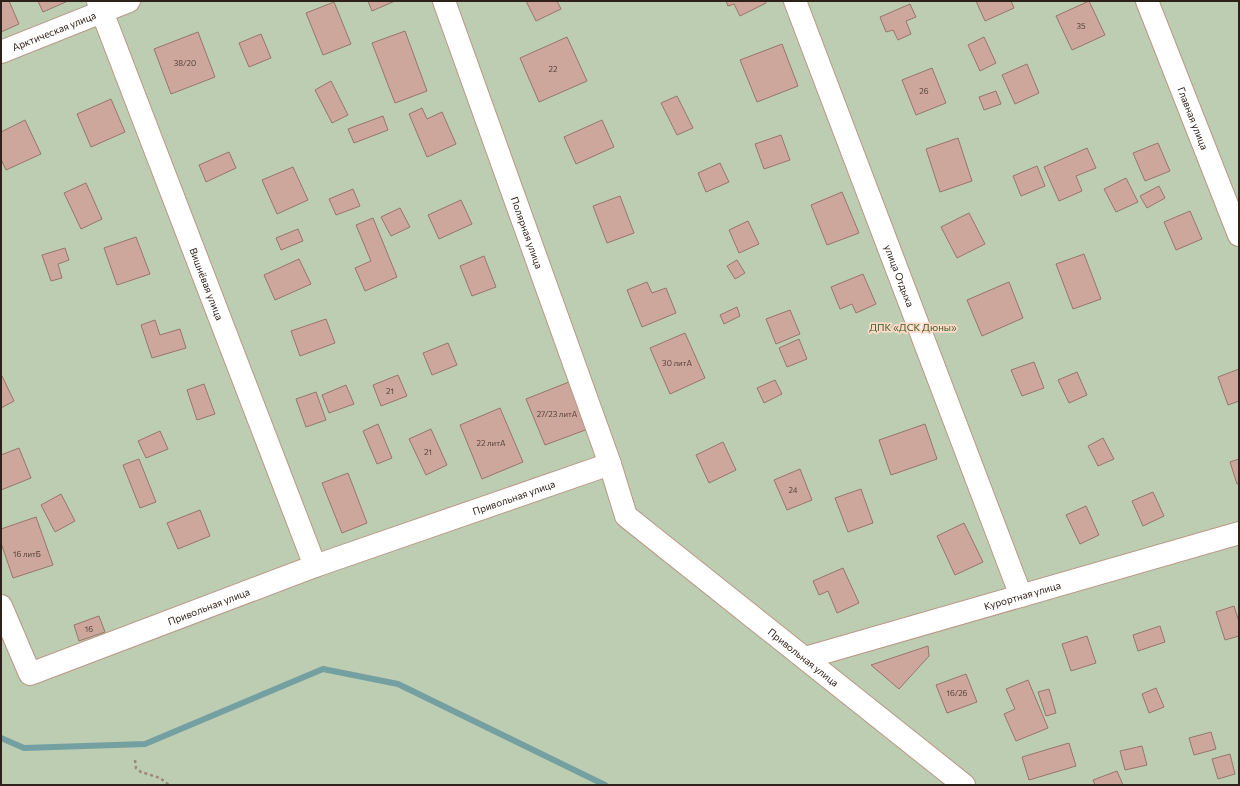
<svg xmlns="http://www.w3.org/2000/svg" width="1240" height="786" font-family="Commissioner,sans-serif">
<rect width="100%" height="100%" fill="#fedac7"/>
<rect fill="#bccdb1" x="1" y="1" width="1238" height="784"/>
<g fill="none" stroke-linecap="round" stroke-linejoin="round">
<polyline stroke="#74a0a2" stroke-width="6" points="1,738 24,748 145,744 323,669 398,684 605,785"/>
</g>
<g fill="#cda79c" stroke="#98756b">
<polygon points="1,1 9,1 19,24 1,32"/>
<polygon points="38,1 68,1 43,12"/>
<polygon points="368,1 395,1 372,11"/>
<polygon points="526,1 557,1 561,9 536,21"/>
<polygon points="726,1 765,1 766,3 740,16 734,4 728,6"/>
<polygon points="976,1 1011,1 1014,8 985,21"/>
<polygon points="1089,1 1105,35 1072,50 1056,16"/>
<polygon points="334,2 351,44 323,55 306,13"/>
<polygon points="910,4 916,17 906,21 911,34 898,40 893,30 886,32 880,17"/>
<polygon points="405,31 427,91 395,103 372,43"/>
<polygon points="198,32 215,77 171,94 154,49"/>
<polygon points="261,34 271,58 249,67 239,43"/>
<polygon points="567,37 587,81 539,102 520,58"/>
<polygon points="984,37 996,63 980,71 968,45"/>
<polygon points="782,44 798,86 757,102 740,60"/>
<polygon points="1027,64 1039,93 1015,104 1002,75"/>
<polygon points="932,68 946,103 916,115 902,80"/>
<polygon points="331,81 348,115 332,123 315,90"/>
<polygon points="996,91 1001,104 984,110 979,97"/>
<polygon points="677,96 693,128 677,135 661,103"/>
<polygon points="111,99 125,132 91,147 77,114"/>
<polygon points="422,108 427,119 442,112 456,144 427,157 409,114"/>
<polygon points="383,116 388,130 354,143 348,129"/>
<polygon points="25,120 41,154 6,170 1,159 1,132"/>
<polygon points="602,120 614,147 576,164 564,137"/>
<polygon points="781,135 790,160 764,169 755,144"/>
<polygon points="958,138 972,181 940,192 926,149"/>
<polygon points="1158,143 1170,171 1145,181 1133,153"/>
<polygon points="1087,148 1096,168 1076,176 1082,191 1059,201 1044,167"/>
<polygon points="229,152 236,168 206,182 199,165"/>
<polygon points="720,163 729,182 706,192 698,173"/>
<polygon points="1037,166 1045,186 1021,196 1013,176"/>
<polygon points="293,167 308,200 277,214 262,180"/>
<polygon points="1126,178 1138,202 1116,212 1104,189"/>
<polygon points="86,183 102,219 81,229 64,193"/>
<polygon points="1159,186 1165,198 1147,208 1140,196"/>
<polygon points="353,189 360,206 336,215 329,199"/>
<polygon points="842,192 859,233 827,245 811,205"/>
<polygon points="620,196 634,233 607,243 593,206"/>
<polygon points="461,200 472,224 439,239 428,215"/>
<polygon points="400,208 410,227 391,236 381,217"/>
<polygon points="1190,211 1202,239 1176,250 1164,222"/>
<polygon points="969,213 985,244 957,258 941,227"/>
<polygon points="373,218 397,277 365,291 355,268 371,261 356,225"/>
<polygon points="748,221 759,244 739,253 729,230"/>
<polygon points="298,229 303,241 281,250 276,238"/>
<polygon points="136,237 150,274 117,285 104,248"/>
<polygon points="65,248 69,260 58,264 62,278 51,281 42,255"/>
<polygon points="1084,254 1101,299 1073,309 1056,264"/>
<polygon points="484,256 496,287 472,296 460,266"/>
<polygon points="299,259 311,284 275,300 264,275"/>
<polygon points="737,260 745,273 735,279 727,266"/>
<polygon points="863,274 876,304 856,313 852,304 840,309 831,287"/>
<polygon points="647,282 652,293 666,288 676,313 642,327 627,290"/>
<polygon points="1009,282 1023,318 982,336 967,300"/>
<polygon points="737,307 740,316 724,324 720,315"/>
<polygon points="790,310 800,334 776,344 766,319"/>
<polygon points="326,319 335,343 300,356 291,331"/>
<polygon points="155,320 160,335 180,329 186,348 152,358 141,325"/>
<polygon points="685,333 705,378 670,394 650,348"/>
<polygon points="799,339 807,359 787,367 779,348"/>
<polygon points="448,343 457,365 432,375 423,353"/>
<polygon points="1034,362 1044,388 1022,396 1011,370"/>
<polygon points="1239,369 1239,401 1228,405 1218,377"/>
<polygon points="1077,372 1087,395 1069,403 1058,380"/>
<polygon points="398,375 407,396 381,406 373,385"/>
<polygon points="1,376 2,376 14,401 1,408"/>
<polygon points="775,380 782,394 764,403 757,388"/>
<polygon points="569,382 588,429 545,445 526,399"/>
<polygon points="204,384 215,414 197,420 187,390"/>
<polygon points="346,385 354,404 329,413 322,395"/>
<polygon points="316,392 326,420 306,427 296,399"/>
<polygon points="500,408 523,462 482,479 460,425"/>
<polygon points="378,424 392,458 377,464 363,431"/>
<polygon points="925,424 937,459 891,475 879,440"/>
<polygon points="431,429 447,465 426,475 409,439"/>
<polygon points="160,431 168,449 146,458 138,441"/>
<polygon points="1103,438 1114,459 1098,466 1088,446"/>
<polygon points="723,442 736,470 709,483 696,455"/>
<polygon points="19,448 31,478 1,490 1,455"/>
<polygon points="139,459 156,502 140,508 123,465"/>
<polygon points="1239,459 1239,483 1237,484 1230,462"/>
<polygon points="800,469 812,500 787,510 774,480"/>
<polygon points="348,473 367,523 342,533 322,483"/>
<polygon points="861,489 873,523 848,532 835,498"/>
<polygon points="1153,492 1164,516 1143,526 1132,501"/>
<polygon points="61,494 75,521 55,532 41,505"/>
<polygon points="1086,506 1099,535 1080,544 1066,515"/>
<polygon points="200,510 210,536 178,549 167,523"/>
<polygon points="36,517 53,565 13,578 1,543 1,529"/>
<polygon points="964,523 983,562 955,575 937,536"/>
<polygon points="843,568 859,603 837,613 828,591 819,595 813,581"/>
<polygon points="1234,606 1239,622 1239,636 1225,640 1216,612"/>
<polygon points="99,616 105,632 79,641 74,625"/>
<polygon points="1160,626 1165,642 1138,651 1133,635"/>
<polygon points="1087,636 1096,663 1071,671 1062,644"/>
<polygon points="928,646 929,656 899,689 871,665"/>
<polygon points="966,674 977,702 947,713 936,685"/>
<polygon points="1028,680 1048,728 1016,741 1004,714 1015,709 1006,689"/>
<polygon points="1156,688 1164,707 1149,713 1142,694"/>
<polygon points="1049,689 1056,713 1046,716 1038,692"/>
<polygon points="1211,732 1216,749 1194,755 1189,738"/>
<polygon points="1069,743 1076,766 1029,780 1022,757"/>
<polygon points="1142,746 1147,765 1125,770 1120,751"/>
<polygon points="1230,754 1235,774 1218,779 1212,759"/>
<polygon points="1117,771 1123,785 1095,785 1093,780"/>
</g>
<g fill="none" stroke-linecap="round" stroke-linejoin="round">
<defs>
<g id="minor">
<path id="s1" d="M98,1L315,566"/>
<path id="s2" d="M444,1L610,464"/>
<path id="s3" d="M795,1L1021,596"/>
<path id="s4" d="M1147,1L1239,235"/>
<path id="s5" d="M1,52L129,1"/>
<path id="s6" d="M1,606L30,674L315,566L610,464L626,516L964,785"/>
<path id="s7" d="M805,658L1239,533"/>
</g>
</defs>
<use href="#minor" stroke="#b99886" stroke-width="24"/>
<polyline stroke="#a08779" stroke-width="2.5" stroke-dasharray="3 3" stroke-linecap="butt" points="135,760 136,768 141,772 160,778 169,785"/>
<use href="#minor" stroke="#fff" stroke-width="22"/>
</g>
<g text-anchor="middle" stroke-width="3.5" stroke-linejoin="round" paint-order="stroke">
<g font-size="8" fill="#56423a">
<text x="1081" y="29">35</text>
<text x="185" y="66">38/20</text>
<text x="553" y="72">22</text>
<text x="924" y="94">26</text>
<text x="677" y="366">30 литА</text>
<text x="390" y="394">21</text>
<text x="557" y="417">27/23 литА</text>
<text x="491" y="446">22 литА</text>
<text x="428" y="455">21</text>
<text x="793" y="493">24</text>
<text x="27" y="557">16 литБ</text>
<text x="89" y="632">16</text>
<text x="957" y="696">16/26</text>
</g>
<g font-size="10" fill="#2e211a" stroke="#fedac7">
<text dy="4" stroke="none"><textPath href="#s5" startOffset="57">Арктическая улица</textPath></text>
<text dy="4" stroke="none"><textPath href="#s4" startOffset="126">Главная улица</textPath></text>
<text dy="4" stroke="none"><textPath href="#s2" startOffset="246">Полярная улица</textPath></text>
<text dy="4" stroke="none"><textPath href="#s3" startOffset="294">улица Отдыха</textPath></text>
<text dy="4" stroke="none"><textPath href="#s1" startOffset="303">Вишнёвая улица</textPath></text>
<text dy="4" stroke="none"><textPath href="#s6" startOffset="589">Привольная улица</textPath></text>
<text dy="4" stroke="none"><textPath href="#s7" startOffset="226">Курортная улица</textPath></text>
<text dy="4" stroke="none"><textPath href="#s6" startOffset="265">Привольная улица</textPath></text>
<text dy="4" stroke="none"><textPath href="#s6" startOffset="972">Привольная улица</textPath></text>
</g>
<g font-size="10" fill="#3e592b" stroke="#fedac7">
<text x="913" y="331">ДПК «ДСК Дюны»</text>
</g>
</g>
<rect width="1240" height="786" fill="none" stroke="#2e211a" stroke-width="4"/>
</svg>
